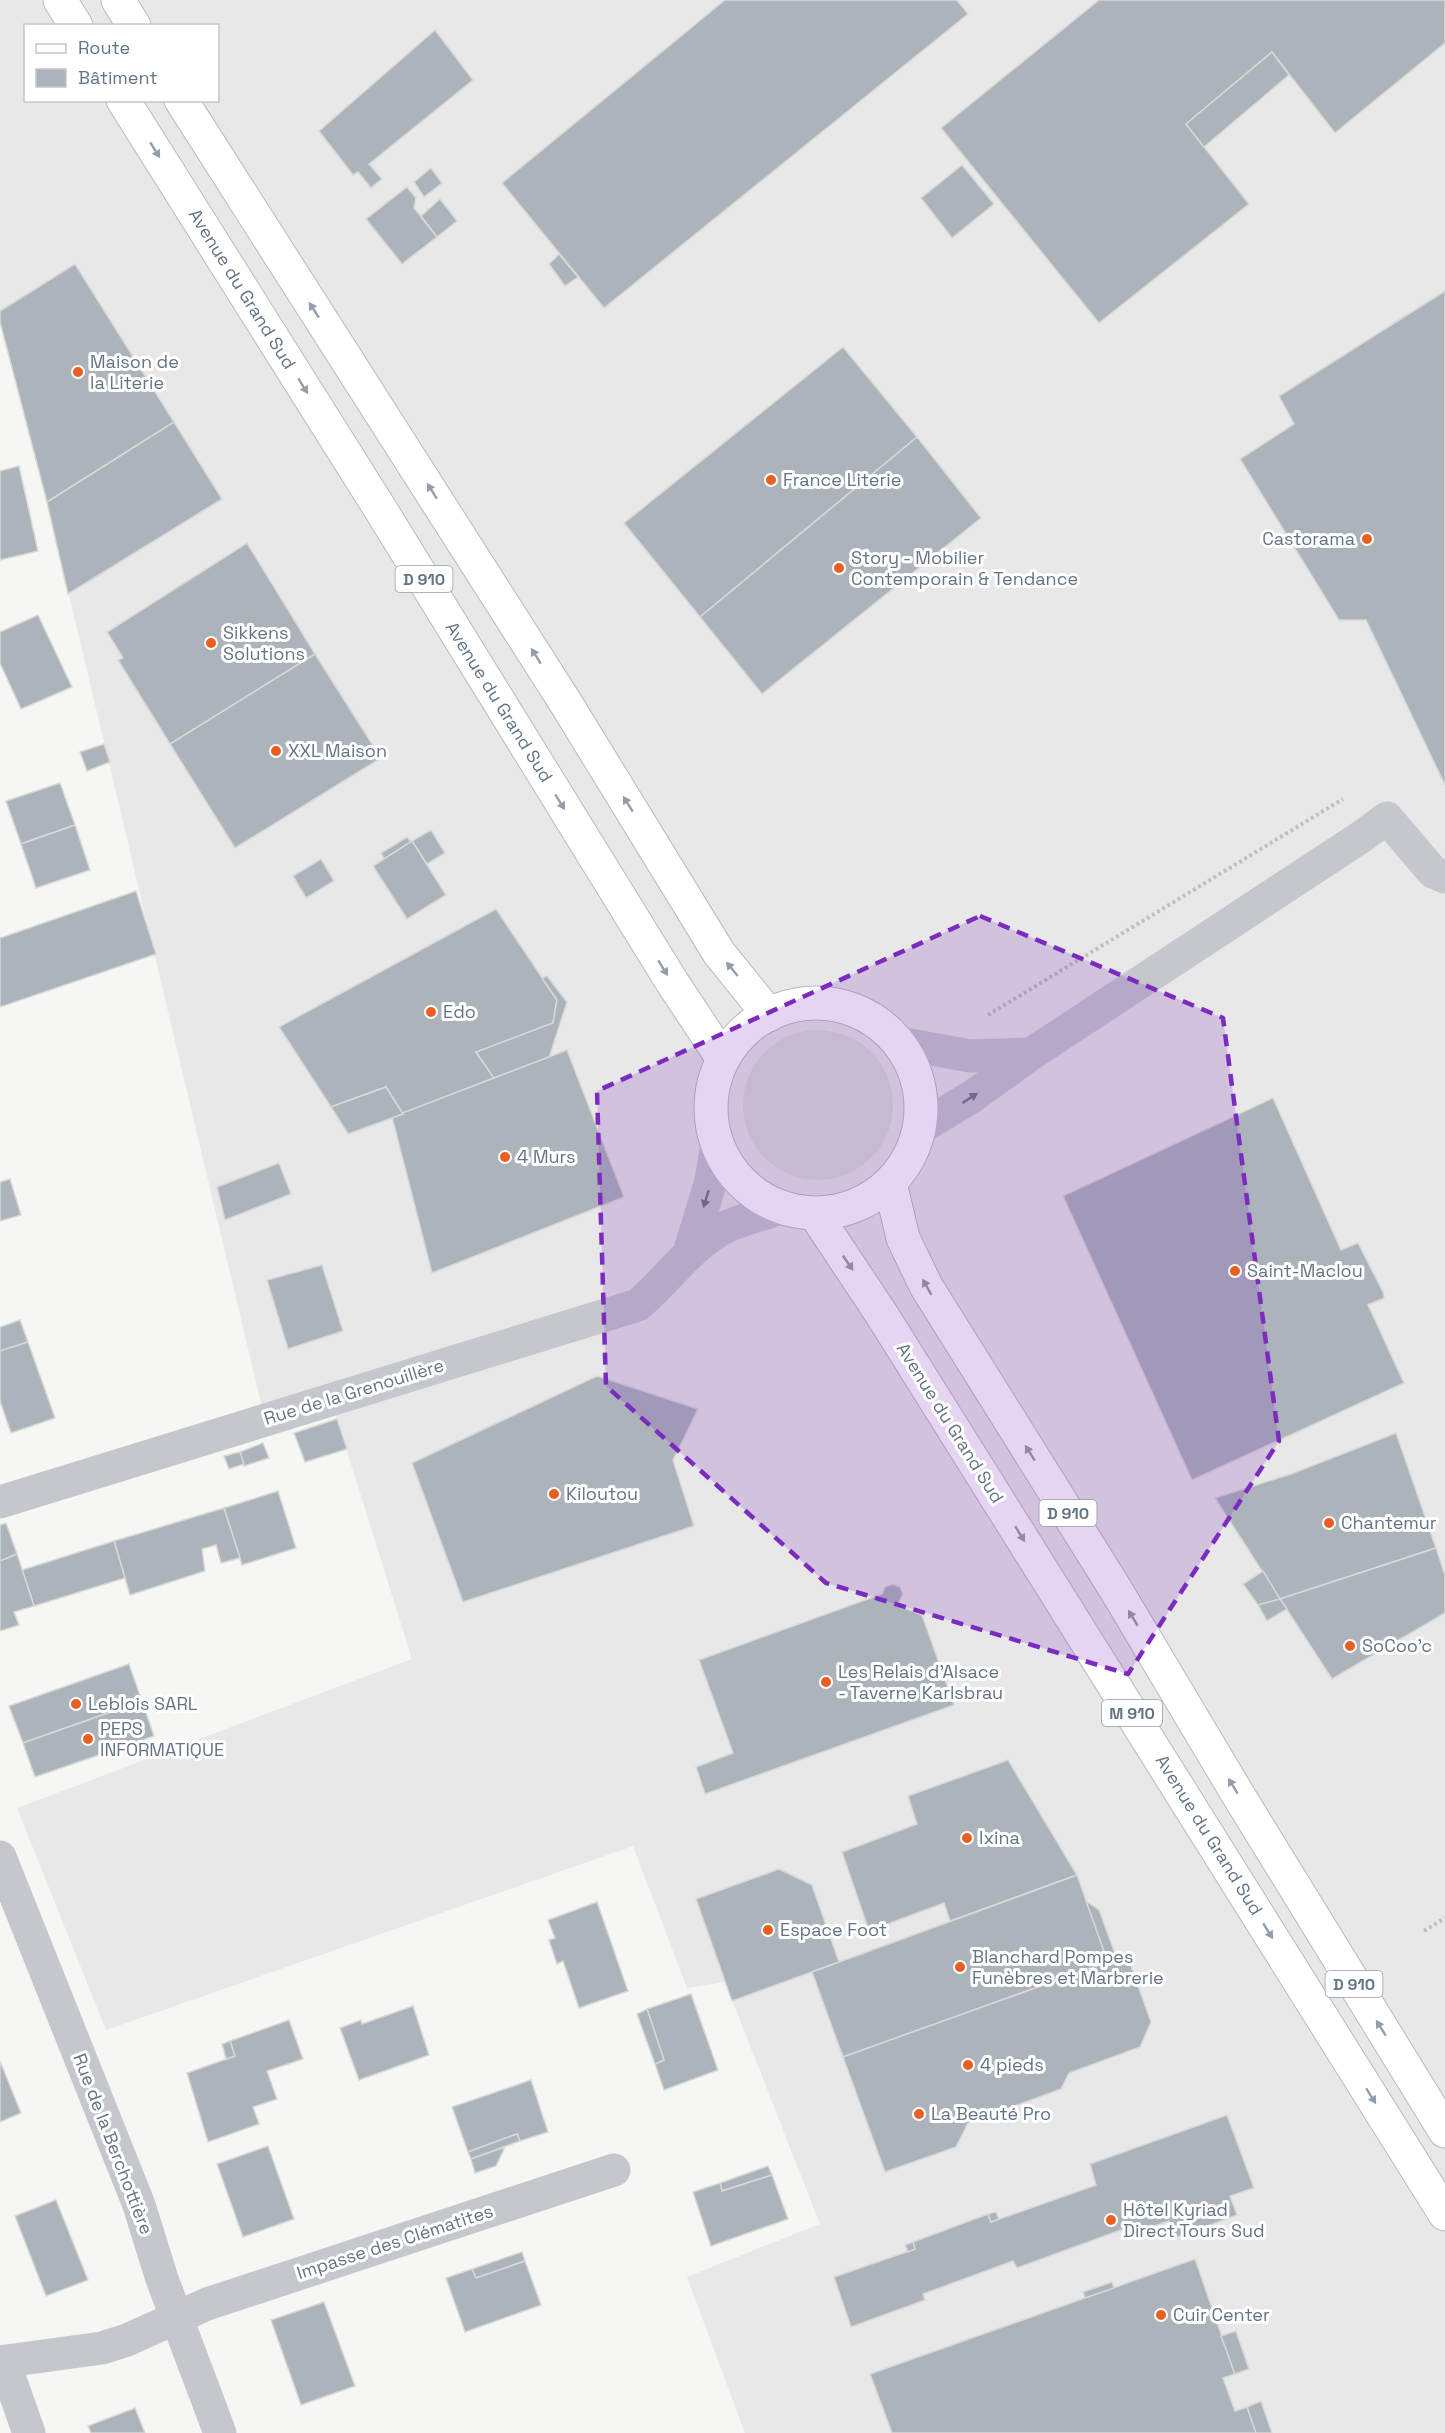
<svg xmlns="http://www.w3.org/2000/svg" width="1445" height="2433" font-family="'Space Grotesk',sans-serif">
<rect width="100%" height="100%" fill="#f6f7f3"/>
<path fill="#e7e8e7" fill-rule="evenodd" d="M0,0H1445V2433H745L687,2277L820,2224L725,1982L687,1988L633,1846L106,2030L17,1808L412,1659L331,1400L265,1420L47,502L0,322ZM26,26H218V100H26Z"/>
<circle fill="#d7ded4" cx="818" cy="1105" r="75"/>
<g fill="#acb3ba" stroke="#d8d8d6" stroke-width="1.5">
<polygon points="725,0 957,0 968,14 604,308 502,183"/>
<polygon points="1099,0 1445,0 1445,43 1335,133 1272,52 1186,124 1249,204 1099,323 941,128"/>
<polygon points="435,30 473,80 369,164 382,179 371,188 358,172 353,175 319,131"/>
<polygon points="1272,52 1289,75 1204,147 1186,124"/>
<polygon points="962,165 994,204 952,238 921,198"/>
<polygon points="431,168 442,183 424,197 414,182"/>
<polygon points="407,187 416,198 414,208 437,237 402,264 366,219"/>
<polygon points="440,199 457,221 437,237 421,216"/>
<polygon points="559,254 578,277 565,286 549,264"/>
<polygon points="75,264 174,422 47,502 0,322 0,311"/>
<polygon points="1445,291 1445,785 1366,620 1339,620 1240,459 1294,424 1279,396"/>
<polygon points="843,347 917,437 700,617 624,523"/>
<polygon points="174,422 222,499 68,594 47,502"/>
<polygon points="917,437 981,518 762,694 700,617"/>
<polygon points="19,466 38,551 0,560 0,471"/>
<polygon points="247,543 315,654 170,744 118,660 123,658 107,632"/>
<polygon points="38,615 72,687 21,709 0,663 0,632"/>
<polygon points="315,654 381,758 235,848 170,744"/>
<polygon points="104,744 110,762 87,771 80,752"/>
<polygon points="60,783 75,825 21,844 6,801"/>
<polygon points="75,825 90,870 36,888 21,844"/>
<polygon points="431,830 445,853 427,864 412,841"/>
<polygon points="407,837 411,842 384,859 381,853"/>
<polygon points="412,841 446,895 407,919 373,866"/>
<polygon points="321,859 334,881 306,898 293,876"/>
<polygon points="136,891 156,954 0,1007 0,938"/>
<polygon points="496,909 557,1000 553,1023 476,1052 494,1078 403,1114 386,1087 331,1107 279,1027"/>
<polygon points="547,976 567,1002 549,1058 494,1078 476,1052 553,1023 557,1000 542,978"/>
<polygon points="567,1050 624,1197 432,1273 392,1117"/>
<polygon points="386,1087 403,1114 348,1134 331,1107"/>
<polygon points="1273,1098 1341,1250 1358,1243 1383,1292 1384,1298 1368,1305 1404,1383 1192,1480 1063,1196"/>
<polygon points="279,1163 291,1194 225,1220 217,1187"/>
<polygon points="10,1179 21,1215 0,1221 0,1182"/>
<polygon points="322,1265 343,1331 288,1349 267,1280"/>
<polygon points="20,1320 28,1342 0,1351 0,1327"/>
<polygon points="28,1342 55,1418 11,1433 0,1401 0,1351"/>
<polygon points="597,1376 698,1409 673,1460 694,1526 463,1602 412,1463"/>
<polygon points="337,1419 347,1449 305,1462 294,1433"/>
<polygon points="1396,1433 1436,1548 1280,1599 1215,1498 1291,1474"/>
<polygon points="263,1443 269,1458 244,1466 240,1452"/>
<polygon points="240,1452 244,1464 229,1469 224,1456"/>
<polygon points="278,1491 296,1548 242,1565 224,1508"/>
<polygon points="224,1508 240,1558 221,1563 216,1545 202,1549 205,1571 130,1595 114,1541"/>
<polygon points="6,1523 17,1554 0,1561 0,1525"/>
<polygon points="114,1541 125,1578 34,1606 22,1570"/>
<polygon points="1436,1548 1445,1575 1445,1613 1332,1679 1280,1599"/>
<polygon points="17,1554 34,1606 14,1612 19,1625 0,1631 0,1561"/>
<polygon points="1263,1571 1280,1599 1258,1605 1243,1584"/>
<polygon points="893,1584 900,1587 903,1594 899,1602 900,1606 922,1615 954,1705 705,1794 696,1767 733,1753 699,1660 882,1594 885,1587"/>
<polygon points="1280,1599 1287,1609 1267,1621 1258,1605"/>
<polygon points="129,1664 142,1701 23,1743 9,1706"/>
<polygon points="142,1701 154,1736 35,1777 23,1743"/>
<polygon points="1008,1760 1077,1875 950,1921 944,1903 869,1931 842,1852 917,1824 908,1796"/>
<polygon points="779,1869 812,1885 839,1962 732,2001 696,1899"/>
<polygon points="1077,1875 1108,1962 843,2057 812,1972"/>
<polygon points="1086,1901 1099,1910 1117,1959 1108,1962"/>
<polygon points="597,1902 628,1991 579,2008 563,1961 557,1964 549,1940 555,1938 548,1920"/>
<polygon points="1127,1955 1151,2022 1140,2047 1069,2073 1061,2089 968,2123 956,2147 885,2172 843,2057"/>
<polygon points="691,1994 718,2070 664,2090 655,2064 664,2060 647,2009"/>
<polygon points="413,2006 429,2055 359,2080 340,2028 361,2020 362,2024"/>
<polygon points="647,2009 664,2060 655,2064 637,2014"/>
<polygon points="289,2020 303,2059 267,2071 277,2099 253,2107 259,2124 208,2142 187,2073 235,2056 230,2041"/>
<polygon points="230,2041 235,2056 226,2059 222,2044"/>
<polygon points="0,2061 21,2113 0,2122"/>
<polygon points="531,2080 548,2132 520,2141 517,2134 468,2152 452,2107"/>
<polygon points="1227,2115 1254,2188 1230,2196 1237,2215 1175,2238 1169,2221 1143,2230 1140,2223 1017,2268 1013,2261 923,2294 925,2300 851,2327 834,2277 915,2249 913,2242 988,2214 991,2222 1096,2185 1090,2164"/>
<polygon points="517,2134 520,2141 471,2159 468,2152"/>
<polygon points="268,2146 294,2219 243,2237 217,2164"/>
<polygon points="505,2147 496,2166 475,2173 471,2159"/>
<polygon points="768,2166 772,2175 722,2191 720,2183"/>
<polygon points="772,2175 788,2219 711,2246 693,2192 720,2183 722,2191"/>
<polygon points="56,2200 88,2280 46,2296 15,2216"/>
<polygon points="996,2212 999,2219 991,2222 988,2214"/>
<polygon points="913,2242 915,2249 908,2252 905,2245"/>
<polygon points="522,2252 525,2261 476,2278 472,2269"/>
<polygon points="1195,2259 1235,2374 1223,2378 1235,2411 1247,2407 1256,2433 892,2433 870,2374"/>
<polygon points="525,2261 541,2305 465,2332 446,2278 472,2269 476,2278"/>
<polygon points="1112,2282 1114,2288 1085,2298 1083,2292"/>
<polygon points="324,2302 355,2386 301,2405 271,2320"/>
<polygon points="1236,2331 1249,2369 1235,2374 1221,2336"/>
<polygon points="1261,2401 1272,2433 1256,2433 1247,2407"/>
<polygon points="135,2408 145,2433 91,2433 88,2426"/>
</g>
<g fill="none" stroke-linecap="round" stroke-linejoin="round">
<defs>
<g id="major">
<polyline points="60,0 76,26"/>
<polyline points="118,0 134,26"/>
<polyline points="123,100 379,507 672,982 723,1059"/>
<polyline points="181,100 567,705 719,953 769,1015"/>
<circle cx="816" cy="1108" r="105"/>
<polyline points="890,1183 903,1238 926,1286 1116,1590 1237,1793 1445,2131"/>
<polyline points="815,1214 882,1315 1445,2214"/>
</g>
</defs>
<use href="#major" stroke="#b7bbbf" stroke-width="35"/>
<g stroke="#bec0c2" stroke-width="4" stroke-dasharray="3 3" stroke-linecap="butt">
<polyline points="988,1015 1343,799"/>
<polyline points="1424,1931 1445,1918"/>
</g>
<g stroke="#c4c7cb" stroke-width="33">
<polyline points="899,1043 970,1056 1031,1054"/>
<polyline points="920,1128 973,1096 1031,1054 1361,837 1387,818 1433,872 1445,877"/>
<polyline points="689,1253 711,1181 717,1144"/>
<path d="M0,1502L638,1305C666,1281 688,1249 720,1230C738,1220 762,1215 781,1208"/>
<polyline points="0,1857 139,2205 162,2279 220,2433"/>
<polyline points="0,2362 102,2348 127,2340 207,2304 614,2170"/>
<polyline points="4,2362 29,2433"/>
</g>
<use href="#major" stroke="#fff" stroke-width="33"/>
</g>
<defs><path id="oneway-solid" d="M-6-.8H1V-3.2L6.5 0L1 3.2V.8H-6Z" transform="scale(1.5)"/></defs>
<g fill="#939eaa">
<use href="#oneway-solid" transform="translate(155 150) rotate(58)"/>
<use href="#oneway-solid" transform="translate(314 310) rotate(-123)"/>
<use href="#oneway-solid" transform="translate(303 386) rotate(58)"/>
<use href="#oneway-solid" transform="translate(432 491) rotate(-122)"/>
<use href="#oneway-solid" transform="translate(536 656) rotate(-122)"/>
<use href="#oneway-solid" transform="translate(560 802) rotate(58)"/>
<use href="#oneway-solid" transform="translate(628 804) rotate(-122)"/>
<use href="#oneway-solid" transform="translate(663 968) rotate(58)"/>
<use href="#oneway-solid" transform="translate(732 969) rotate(-129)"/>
<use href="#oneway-solid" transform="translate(848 1263) rotate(56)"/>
<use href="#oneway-solid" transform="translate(927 1287) rotate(-119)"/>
<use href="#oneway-solid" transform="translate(1030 1453) rotate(-122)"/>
<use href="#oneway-solid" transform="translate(1020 1534) rotate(58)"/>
<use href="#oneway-solid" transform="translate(1133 1618) rotate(-121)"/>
<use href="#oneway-solid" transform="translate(1233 1786) rotate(-121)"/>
<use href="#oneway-solid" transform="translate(1268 1931) rotate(58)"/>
<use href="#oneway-solid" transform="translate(1381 2028) rotate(-122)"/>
<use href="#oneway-solid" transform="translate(1371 2096) rotate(58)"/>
</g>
<g fill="#6a7888">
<use href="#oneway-solid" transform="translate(970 1098) rotate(-33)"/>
<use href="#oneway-solid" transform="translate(706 1199) rotate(107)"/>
</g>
<path fill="#7b2cbf" fill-opacity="0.2" stroke="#7b2cbf" stroke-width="4.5" stroke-dasharray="12 8" stroke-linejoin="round" d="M980,916L1223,1018L1279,1441L1128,1674L826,1583L606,1386L597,1091Z"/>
<g fill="#e95f21" stroke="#fff" stroke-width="2">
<circle cx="78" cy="372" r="6"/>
<circle cx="771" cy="480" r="6"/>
<circle cx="1367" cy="539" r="6"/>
<circle cx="839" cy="568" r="6"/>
<circle cx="211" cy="643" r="6"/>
<circle cx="276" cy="751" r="6"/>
<circle cx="431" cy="1012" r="6"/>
<circle cx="505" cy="1157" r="6"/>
<circle cx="1235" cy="1271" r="6"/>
<circle cx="554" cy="1494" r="6"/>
<circle cx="1329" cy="1523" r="6"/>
<circle cx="1350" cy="1646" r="6"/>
<circle cx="826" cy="1682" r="6"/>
<circle cx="76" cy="1704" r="6"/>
<circle cx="88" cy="1739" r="6"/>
<circle cx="967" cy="1838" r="6"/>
<circle cx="768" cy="1930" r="6"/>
<circle cx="960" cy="1967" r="6"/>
<circle cx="968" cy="2065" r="6"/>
<circle cx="919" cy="2114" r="6"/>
<circle cx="1111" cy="2220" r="6"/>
<circle cx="1161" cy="2315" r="6"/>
</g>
<g text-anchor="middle" stroke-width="6" stroke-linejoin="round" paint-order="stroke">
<g fill="#fff" stroke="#939eaa" stroke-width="1.5">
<rect x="395.5" y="566" width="57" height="26" rx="4.5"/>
<rect x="1039.5" y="1500" width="57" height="26" rx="4.5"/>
<rect x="1102" y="1700" width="60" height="26" rx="4.5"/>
<rect x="1325.5" y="1971" width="57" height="26" rx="4.5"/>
</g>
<g font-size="16" font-weight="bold" fill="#657485">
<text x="424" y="585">D 910</text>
<text x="1068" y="1519">D 910</text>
<text x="1132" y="1719">M 910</text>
<text x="1354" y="1990">D 910</text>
</g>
<g font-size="18" fill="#657485" stroke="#fff">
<text transform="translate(242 289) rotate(58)" y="6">Avenue du Grand Sud</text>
<text transform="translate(499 702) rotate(58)" y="6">Avenue du Grand Sud</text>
<text transform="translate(354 1392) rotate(-17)" y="6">Rue de la Grenouillère</text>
<text transform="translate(950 1423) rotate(58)" y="6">Avenue du Grand Sud</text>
<text transform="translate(1209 1835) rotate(58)" y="6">Avenue du Grand Sud</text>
<text transform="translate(113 2144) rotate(69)" y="6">Rue de la Berchottière</text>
<text transform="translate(395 2242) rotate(-18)" y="6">Impasse des Clématites</text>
</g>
<g font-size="18" fill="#657485" stroke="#fff" text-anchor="start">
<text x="90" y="368">Maison de<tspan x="90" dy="21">la Literie</tspan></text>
<text x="783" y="486">France Literie</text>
<text x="1355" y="545" text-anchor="end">Castorama</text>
<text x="851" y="564">Story - Mobilier<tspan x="851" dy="21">Contemporain &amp; Tendance</tspan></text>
<text x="223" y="639">Sikkens<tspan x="223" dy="21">Solutions</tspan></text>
<text x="288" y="757">XXL Maison</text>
<text x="443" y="1018">Edo</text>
<text x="517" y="1163">4 Murs</text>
<text x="1247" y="1277">Saint-Maclou</text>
<text x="566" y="1500">Kiloutou</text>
<text x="1341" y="1529">Chantemur</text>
<text x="1362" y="1652">SoCoo'c</text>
<text x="838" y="1678">Les Relais d’Alsace<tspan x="838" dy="21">- Taverne Karlsbrau</tspan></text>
<text x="88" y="1710">Leblois SARL</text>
<text x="100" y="1735">PEPS<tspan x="100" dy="21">INFORMATIQUE</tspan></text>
<text x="979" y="1844">Ixina</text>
<text x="780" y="1936">Espace Foot</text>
<text x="972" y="1963">Blanchard Pompes<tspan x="972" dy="21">Funèbres et Marbrerie</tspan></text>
<text x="980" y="2071">4 pieds</text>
<text x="931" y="2120">La Beauté Pro</text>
<text x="1123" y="2216">Hôtel Kyriad<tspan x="1123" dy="21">Direct Tours Sud</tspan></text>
<text x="1173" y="2321">Cuir Center</text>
</g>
</g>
<rect x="24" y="24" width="195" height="78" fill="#ffffff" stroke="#c1c7ce" stroke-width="1.5"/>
<rect x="36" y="44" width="30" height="9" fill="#ffffff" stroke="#c1c7ce" stroke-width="1.5"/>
<text x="78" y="54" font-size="18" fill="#657485">Route</text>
<rect x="36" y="69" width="30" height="18" fill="#acb3ba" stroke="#c1c7ce" stroke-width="1.5"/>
<text x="78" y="84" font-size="18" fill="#657485">Bâtiment</text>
</svg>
